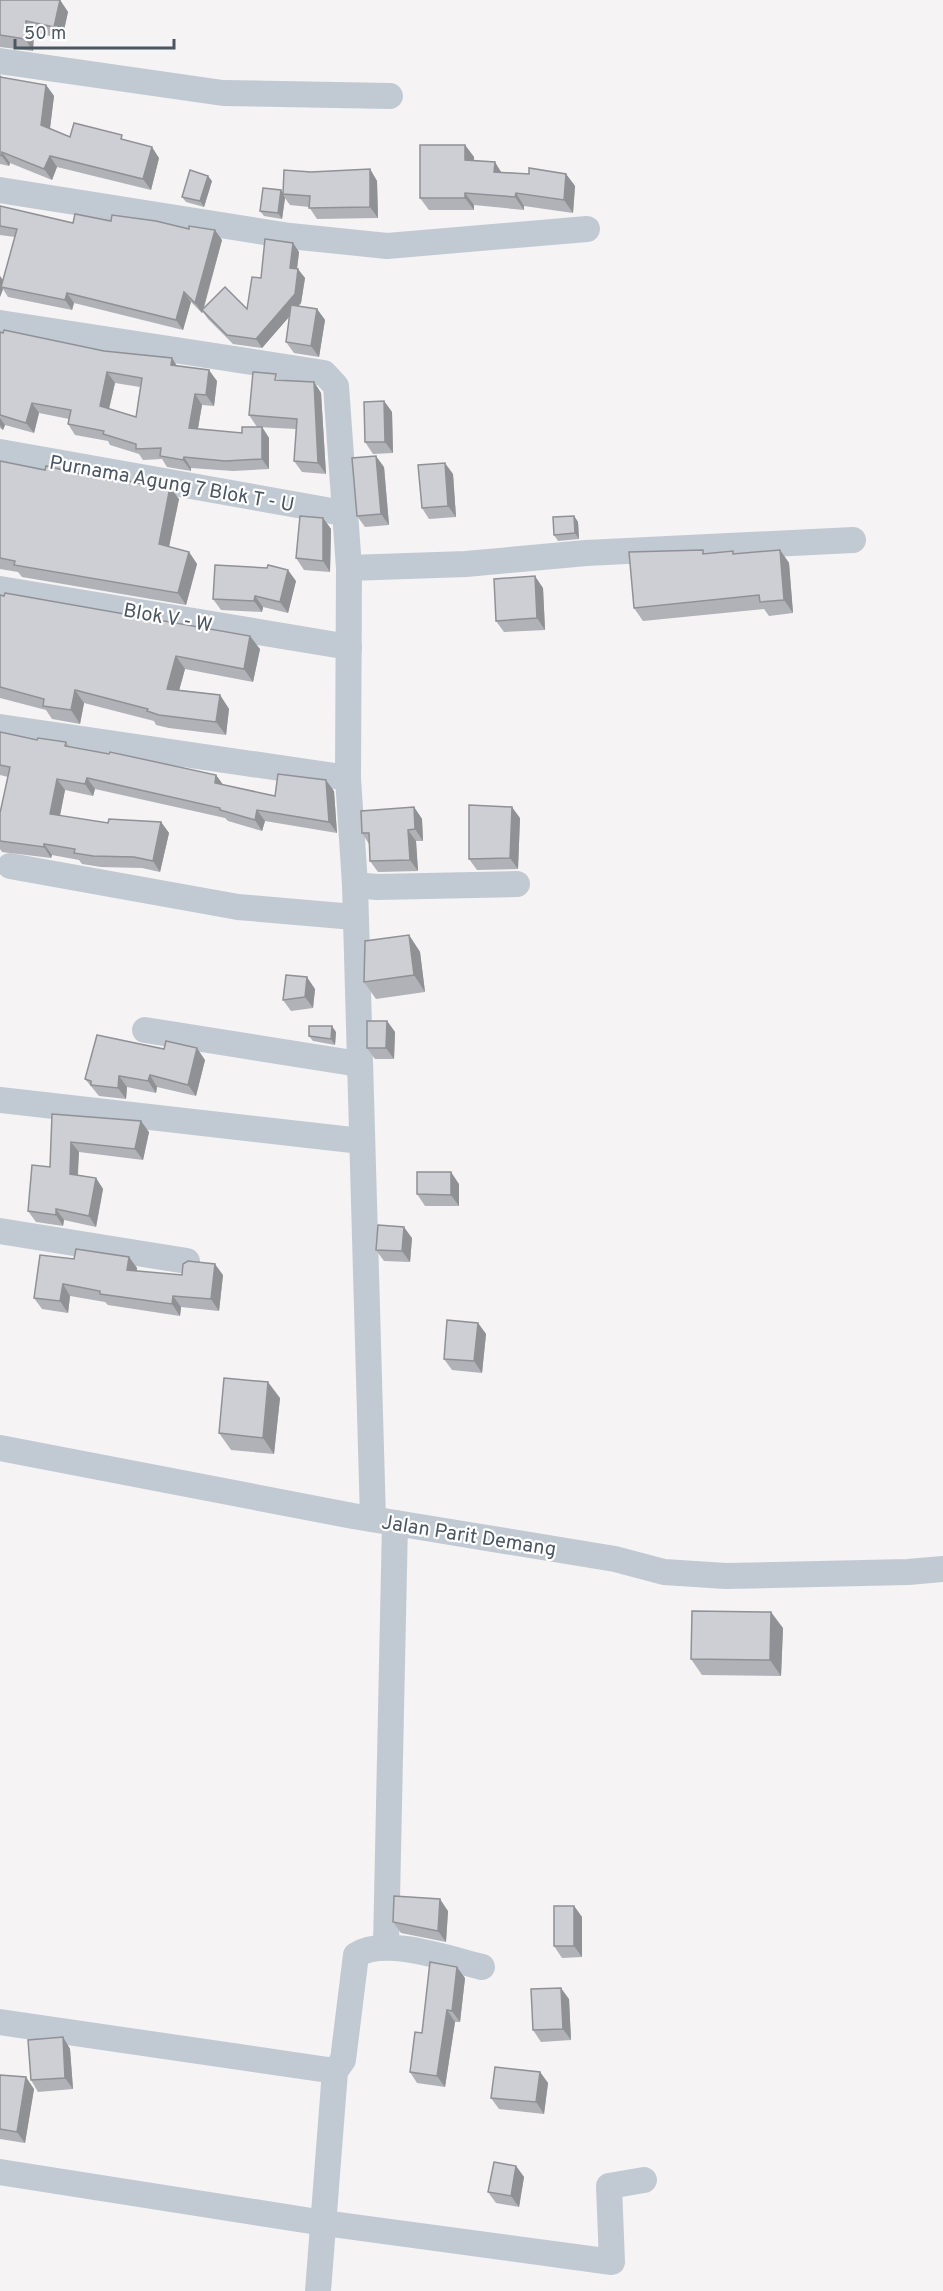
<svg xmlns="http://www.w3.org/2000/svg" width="943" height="2291" font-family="Overpass,sans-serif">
<rect width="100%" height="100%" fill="#f5f3f3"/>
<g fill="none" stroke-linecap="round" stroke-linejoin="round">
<g stroke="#c1cad2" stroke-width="26">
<polyline points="0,61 223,93 390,96"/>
<polyline points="0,190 290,236 387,246 587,229"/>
<polyline points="0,323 324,373 336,386 349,568 348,778 355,885 373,1519"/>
<polyline points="0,452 343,513"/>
<polyline points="349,568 466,564 586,553 853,540"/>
<polyline points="0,589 349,647"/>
<polyline points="0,727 348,778"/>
<polyline points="10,866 238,907 354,917"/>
<polyline points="355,885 377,887 517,884"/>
<polyline points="145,1030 359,1064"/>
<polyline points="0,1100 361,1141"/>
<polyline points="0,1231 187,1261"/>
<polyline points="0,1448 353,1516 615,1559 664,1572 726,1576 908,1572 943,1569"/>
<polyline points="386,1946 395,1523"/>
<path d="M0,2022L335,2071L343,2060L356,1955C385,1936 449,1959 482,1967"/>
<polyline points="0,2172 324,2223 612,2262 609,2186 644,2180"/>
<polyline points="318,2291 335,2071"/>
</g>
</g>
<g fill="#b0b2b7" fill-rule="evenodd">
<polygon points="0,0 60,0 68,12 62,39 34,32 33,51 0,47"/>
<polygon points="0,74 2,78 46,85 54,96 50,128 70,137 125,140 159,158 151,190 57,167 52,180 10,163 9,166 0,164"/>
<polygon points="465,145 474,157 474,160 501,172 529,174 566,174 575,186 573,213 524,206 524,210 474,205 474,210 429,210 420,198"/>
<polygon points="370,169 377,181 378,218 317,219 309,207 290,205 285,198 282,219 264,216 260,211 283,192 311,172"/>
<polygon points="212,181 204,207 186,202 182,197"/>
<polygon points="0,206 73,223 222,240 204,308 247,309 261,278 293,243 299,252 297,269 305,278 301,303 298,306 317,309 325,320 319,357 294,353 286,342 289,317 262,348 233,344 208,319 203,312 202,313 191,302 183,330 74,303 72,310 8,297 3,289 0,297 0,276 3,280 15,237 0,235"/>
<path d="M0,332L177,366L217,381L214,406L202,405L198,429L242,433L262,427L269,438V469L233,471L191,468V471L167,467L162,459L143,460L139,454L110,445L108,441L75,435L68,424L69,419L39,413L34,433L5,425L3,430L0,428ZM115,383L140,387L136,417L109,409Z"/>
<polygon points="280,380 314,382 321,393 326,474 302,472 294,461 296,429 257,427 249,415"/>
<polygon points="384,401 392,412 393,453 373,454 365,442"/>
<polygon points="0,461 179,499 169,547 189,552 197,564 186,605 22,577 18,572 0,569"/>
<polygon points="384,467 389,525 365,527 357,516"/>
<polygon points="453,474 456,517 429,519 422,508"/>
<polygon points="574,516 578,522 579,539 558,541 554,535"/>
<polygon points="323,518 331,529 330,572 304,570 296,558"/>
<polygon points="780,550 789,563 793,613 769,616 764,609 643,621 634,608 706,554 735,554"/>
<polygon points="296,581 288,613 263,607 262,612 221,610 213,599"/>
<polygon points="543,588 545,630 504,632 496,621"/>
<polygon points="0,595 260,649 253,682 185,669 179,690 220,695 229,709 226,735 169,728 156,725 154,721 84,703 80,724 52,719 46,710 0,698"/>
<polygon points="0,732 37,740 66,742 70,747 216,775 223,785 275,796 334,791 337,833 265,821 262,831 228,821 225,818 95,789 93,796 65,790 60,816 108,823 161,822 169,833 160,872 142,868 101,867 82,864 79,860 52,855 51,858 2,852 0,849 0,813 8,777 0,775"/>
<polygon points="414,807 422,819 423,841 416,841 418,871 378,872 370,861 369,844 362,833"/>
<polygon points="520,818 518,869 477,870 469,859"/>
<polygon points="409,935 420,952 425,992 376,999 364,982"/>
<polygon points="315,989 313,1008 291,1011 283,1000"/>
<polygon points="387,1021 395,1032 394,1059 375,1059 367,1048"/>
<polygon points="336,1032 335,1045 313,1041 309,1036"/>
<polygon points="205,1060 196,1096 157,1087 156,1093 127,1087 126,1099 99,1096 85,1079"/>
<polygon points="52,1114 149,1132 143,1160 79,1152 78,1175 96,1178 103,1189 96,1227 64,1220 63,1226 36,1222 28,1211 50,1167"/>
<polygon points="459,1184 459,1206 425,1206 417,1194"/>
<polygon points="412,1238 410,1262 384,1261 376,1250"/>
<polygon points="129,1257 137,1268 137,1271 182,1275 223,1275 219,1311 181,1307 180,1316 108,1305 105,1302 70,1296 68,1313 42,1309 34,1298 74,1259"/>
<polygon points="478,1323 486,1334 482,1373 452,1370 444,1359"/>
<polygon points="280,1398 274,1454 231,1450 219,1433"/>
<polygon points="783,1628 781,1676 702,1675 691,1659"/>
<polygon points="574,1906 582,1917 582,1957 562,1958 554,1946"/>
<polygon points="448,1911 446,1942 401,1933 393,1922"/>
<polygon points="465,1978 460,2022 455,2022 445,2087 417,2083 410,2072 422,2033"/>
<polygon points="569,1999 571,2040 541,2042 533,2030"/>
<polygon points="63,2037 70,2049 73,2089 38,2092 31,2080"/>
<polygon points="540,2072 548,2083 544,2114 499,2109 491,2098"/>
<polygon points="0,2075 34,2089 25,2143 0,2139"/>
<polygon points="516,2166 524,2177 519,2207 496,2203 488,2192"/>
</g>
<g fill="#909195">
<polygon points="60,0 68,12 62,39 54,27"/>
<polygon points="26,21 34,32 33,51 25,39"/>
<polygon points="46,85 54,96 49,136 41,125"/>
<polygon points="465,145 474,157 474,172 465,160"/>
<polygon points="152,147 159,158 151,190 143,179"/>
<polygon points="2,152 10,163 9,166 2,156"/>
<polygon points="50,156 57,167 52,180 44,169"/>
<polygon points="495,162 503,175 494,172"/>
<polygon points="370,169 377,181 378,218 370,207"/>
<polygon points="566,174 575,186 573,213 564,200"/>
<polygon points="208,176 212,181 204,207 200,201"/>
<polygon points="281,190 284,194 283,194 285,198 282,219 278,213"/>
<polygon points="465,193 474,205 474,210 465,198"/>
<polygon points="516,193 524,206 524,210 515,197"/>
<polygon points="215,230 222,240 202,313 195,303"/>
<polygon points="293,243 299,252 296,277 290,268"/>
<polygon points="298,269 305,278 301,303 262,348 256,339"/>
<polygon points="0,276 5,284 1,287 3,289 0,297"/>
<polygon points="184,292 191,302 183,330 176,320"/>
<polygon points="67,293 74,303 72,310 65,300"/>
<polygon points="317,309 325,320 319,357 311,346"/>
<polygon points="172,358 179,369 171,365"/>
<polygon points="209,370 217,381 214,406 206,395"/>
<polygon points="107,372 115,383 107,417 100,406"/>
<polygon points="314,382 321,393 326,474 318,463"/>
<polygon points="195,394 202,405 196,439 189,428"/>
<polygon points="384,401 392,412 393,453 385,442"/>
<polygon points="32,403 39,413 34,433 26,423"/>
<polygon points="0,418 5,425 3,430 0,425"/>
<polygon points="262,427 269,438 269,469 262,459"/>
<polygon points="376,456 384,467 389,525 381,514"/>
<polygon points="184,457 191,468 191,471 183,460"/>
<polygon points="445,463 453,474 456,517 448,506"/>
<polygon points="170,487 179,499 167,556 159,544"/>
<polygon points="574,516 578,522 579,539 575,533"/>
<polygon points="323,518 331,529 330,572 323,561"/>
<polygon points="780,550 789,563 793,613 784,600"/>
<polygon points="189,552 197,564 186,605 178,593"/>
<polygon points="288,570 296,581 288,613 280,602"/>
<polygon points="535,576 543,588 545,630 537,618"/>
<polygon points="255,596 263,607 262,612 254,601"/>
<polygon points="250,636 260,649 253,682 244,669"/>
<polygon points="176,656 185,669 176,702 167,689"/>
<polygon points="75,690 84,703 80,724 71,710"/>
<polygon points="220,695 229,709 226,735 216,722"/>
<polygon points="216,775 224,786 215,783"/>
<polygon points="87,778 95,789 93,796 85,784"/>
<polygon points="57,779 65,790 58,825 50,814"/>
<polygon points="326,780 334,791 337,833 329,822"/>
<polygon points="414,807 422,819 423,841 415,829"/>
<polygon points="512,807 520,818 518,869 510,858"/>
<polygon points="257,810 265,821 262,831 255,820"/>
<polygon points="161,822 169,833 160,872 153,861"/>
<polygon points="408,830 416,841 418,871 410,860"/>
<polygon points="44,844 52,855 51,858 44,847"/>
<polygon points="409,935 420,952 425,992 414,975"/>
<polygon points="307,977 315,989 313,1008 305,997"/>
<polygon points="387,1021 395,1032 394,1059 386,1048"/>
<polygon points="332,1026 336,1032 335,1045 331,1039"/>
<polygon points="197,1048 205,1060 196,1096 188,1085"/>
<polygon points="150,1075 157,1087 156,1093 148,1081"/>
<polygon points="119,1076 127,1087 126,1099 118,1088"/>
<polygon points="141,1121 149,1132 143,1160 135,1149"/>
<polygon points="71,1142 79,1152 77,1184 70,1174"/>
<polygon points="451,1172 459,1184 459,1206 451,1195"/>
<polygon points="96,1178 103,1189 96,1227 89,1216"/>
<polygon points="56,1209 64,1220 63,1226 56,1215"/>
<polygon points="404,1227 412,1238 410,1262 402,1251"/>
<polygon points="129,1257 137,1268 135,1281 127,1270"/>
<polygon points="215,1264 223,1275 219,1311 211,1299"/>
<polygon points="63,1284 70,1296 68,1313 60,1301"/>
<polygon points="173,1296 181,1307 180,1316 172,1304"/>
<polygon points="478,1323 486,1334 482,1373 474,1361"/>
<polygon points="268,1382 280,1398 274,1454 263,1438"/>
<polygon points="771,1612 783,1628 781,1676 770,1660"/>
<polygon points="440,1899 448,1911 446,1942 438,1931"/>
<polygon points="574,1906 582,1917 582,1957 574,1946"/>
<polygon points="457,1967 465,1978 460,2022 452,2011"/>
<polygon points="561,1988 569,1999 571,2040 563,2029"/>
<polygon points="447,2010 455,2022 445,2087 437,2076"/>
<polygon points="63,2037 70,2049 73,2089 65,2078"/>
<polygon points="540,2072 548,2083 544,2114 536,2102"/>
<polygon points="26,2077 34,2089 25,2143 17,2132"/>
<polygon points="516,2166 524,2177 519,2207 511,2196"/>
</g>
<g fill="#cdcfd5" stroke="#909195" stroke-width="1.5" fill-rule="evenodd">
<polygon points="0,0 60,0 54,27 26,21 25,39 0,35"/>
<polygon points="0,77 46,85 41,125 70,137 74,123 122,135 121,139 152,147 143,179 50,156 44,169 2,152 2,156 0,155"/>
<polygon points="420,145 465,145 465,160 495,162 494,172 529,174 529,168 566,174 564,200 516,193 515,197 465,193 465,198 420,198"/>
<polygon points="370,169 370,207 309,208 310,196 283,194 284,170 311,172"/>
<polygon points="190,170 208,176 200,201 182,197"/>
<polygon points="263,188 281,190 278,213 260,211"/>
<polygon points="0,206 73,223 75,214 111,221 112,215 156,221 189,229 189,226 215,230 195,303 184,292 176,320 67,293 65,300 1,287 17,229 0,226"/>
<polygon points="265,239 293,243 290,268 298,269 295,294 256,339 227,335 202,310 225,287 247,309 252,277 261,278"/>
<polygon points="291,305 317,309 311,346 286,342"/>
<path d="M4,330L104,351L172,358L171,365L209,370L206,395L195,394L189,428L242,433V427H262V459L225,461L184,457L183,460L160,456L161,448L136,449V444L103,434L104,431L68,424L71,410L32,403L26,423L0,415V332L3,333ZM107,372L142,378L136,417L100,406Z"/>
<polygon points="253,372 276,374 275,380 314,382 318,463 294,461 297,419 249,415"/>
<polygon points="384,401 385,442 365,442 364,402"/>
<polygon points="376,456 381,514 357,516 352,458"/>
<polygon points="0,461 45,470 46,466 112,481 113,477 136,483 170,487 159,544 189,552 178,593 14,565 15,561 0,558"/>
<polygon points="445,463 448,506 422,508 418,465"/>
<polygon points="300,516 323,518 323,561 296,558"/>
<polygon points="574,516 575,533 554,535 553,517"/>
<polygon points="703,550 703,554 733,551 733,554 780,550 784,600 760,602 759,595 634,608 629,552"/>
<polygon points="215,565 267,568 268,565 288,570 280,602 255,596 254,601 213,599"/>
<polygon points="535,576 537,618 496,621 494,579"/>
<polygon points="5,593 250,636 244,669 176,656 167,689 220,695 216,722 159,715 147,711 148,709 75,690 71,710 43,706 44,699 0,687 0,595 4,596"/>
<polygon points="0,732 37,740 38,738 66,742 65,746 109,754 110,752 216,775 215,783 275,796 278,774 326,780 329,822 257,810 255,820 220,810 220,808 87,778 85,784 57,779 50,814 108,823 109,819 161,822 153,861 134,857 93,856 74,853 75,849 44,844 44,847 0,841 0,813 10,767 0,765"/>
<polygon points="469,805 512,807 510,858 469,859"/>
<polygon points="414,807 415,829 408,830 410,860 370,861 369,833 362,833 361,811"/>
<polygon points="409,935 414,975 364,982 365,941"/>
<polygon points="286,975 307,977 305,997 283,1000"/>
<polygon points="367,1021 387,1021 386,1048 367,1048"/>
<polygon points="309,1026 332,1026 331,1039 309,1036"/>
<polygon points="97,1035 164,1049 166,1041 197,1048 188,1085 150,1075 148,1081 119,1076 118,1088 91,1085 91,1081 85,1079"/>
<polygon points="52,1114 141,1121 135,1149 71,1142 70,1174 96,1178 89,1216 56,1209 56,1215 28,1211 32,1165 50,1167"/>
<polygon points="417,1172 451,1172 451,1195 417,1194"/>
<polygon points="378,1225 404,1227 402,1251 376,1250"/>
<polygon points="76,1249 129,1257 127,1270 182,1275 183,1264 188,1261 215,1264 211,1299 173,1296 172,1304 100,1294 100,1291 63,1284 60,1301 34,1298 40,1255 74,1259"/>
<polygon points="447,1320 478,1323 474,1361 444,1359"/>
<polygon points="224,1378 268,1382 263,1438 219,1433"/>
<polygon points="692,1611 771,1612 770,1660 691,1659"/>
<polygon points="394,1896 440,1899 438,1931 393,1922"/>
<rect x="554" y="1906" width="20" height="40"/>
<polygon points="430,1962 457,1967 452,2011 447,2010 437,2076 410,2072 415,2032 422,2033"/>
<polygon points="561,1988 563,2029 533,2030 531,1989"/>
<polygon points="63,2037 65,2078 31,2080 28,2040"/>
<polygon points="495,2067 540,2072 536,2102 491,2098"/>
<polygon points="0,2075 26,2077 17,2132 0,2129"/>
<polygon points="494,2162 516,2166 511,2196 488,2192"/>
</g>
<g text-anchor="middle" stroke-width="4.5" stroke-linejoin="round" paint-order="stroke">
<g font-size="20" fill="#4a5661" stroke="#fff">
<text transform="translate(172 483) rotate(10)" y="7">Purnama Agung 7 Blok T - U</text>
<text transform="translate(168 617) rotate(10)" y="7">Blok V - W</text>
<text transform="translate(469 1535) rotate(9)" y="7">Jalan Parit Demang</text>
</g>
</g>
<path d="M15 39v9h159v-9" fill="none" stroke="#4a5661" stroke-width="3"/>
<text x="24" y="39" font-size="18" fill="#4a5661" stroke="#ffffff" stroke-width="4.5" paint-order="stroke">50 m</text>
</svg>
